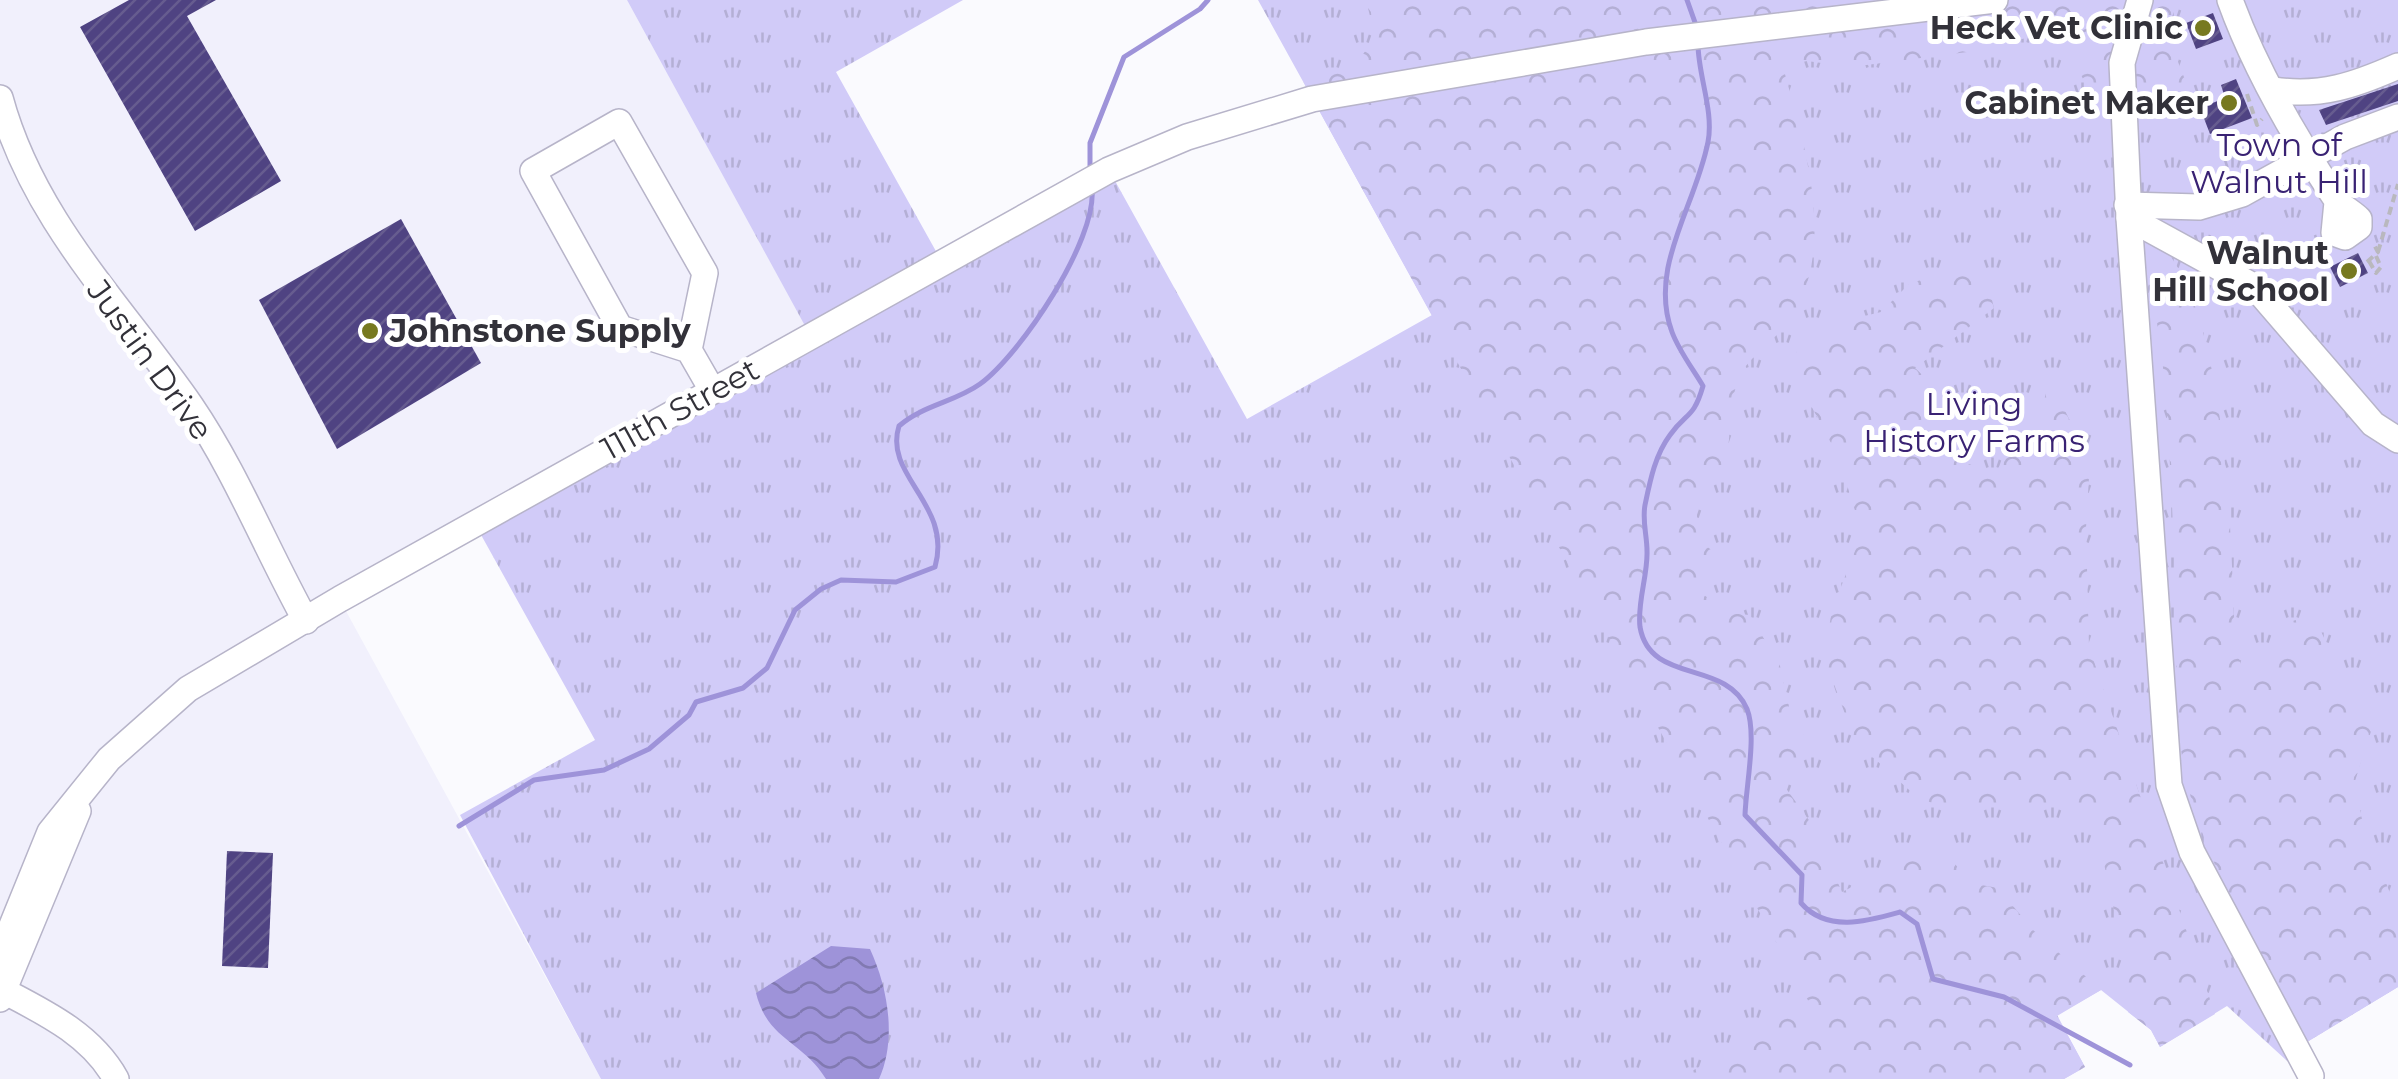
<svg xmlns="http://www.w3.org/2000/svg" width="2398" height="1079" font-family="Montserrat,sans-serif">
<defs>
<pattern id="grass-tufts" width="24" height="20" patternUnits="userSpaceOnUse" patternTransform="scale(2.5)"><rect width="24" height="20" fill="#d1cbf8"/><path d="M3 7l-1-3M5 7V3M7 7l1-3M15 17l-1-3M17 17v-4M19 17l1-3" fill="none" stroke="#b4afd5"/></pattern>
<pattern id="forest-crowns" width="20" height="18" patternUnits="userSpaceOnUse" patternTransform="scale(2.5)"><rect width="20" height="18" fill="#d1cbf8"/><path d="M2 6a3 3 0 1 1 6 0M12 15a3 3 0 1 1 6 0" fill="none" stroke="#b4afd5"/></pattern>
<pattern id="water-waves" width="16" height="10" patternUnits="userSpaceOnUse" patternTransform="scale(2.5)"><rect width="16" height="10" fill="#9e93d9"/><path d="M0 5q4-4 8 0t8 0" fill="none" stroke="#8179b1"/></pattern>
<pattern id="building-hatch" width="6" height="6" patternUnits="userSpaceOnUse" patternTransform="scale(2.5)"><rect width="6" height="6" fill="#4f4382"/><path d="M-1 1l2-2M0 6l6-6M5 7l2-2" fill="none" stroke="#665c8f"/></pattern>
</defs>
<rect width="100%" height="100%" fill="#fafafe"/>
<polygon fill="#f1f0fc" points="0,0 627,0 811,336 340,600 601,1079 0,1079"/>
<polygon fill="url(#grass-tufts)" points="627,0 963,0 836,72 942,262 1109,170 1247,419 1432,315 1258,0 2398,0 2398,987 2307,1042 2317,1073 2307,1079 2227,1006 2160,1047 2151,1030 2101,990 2057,1015 2085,1067 2064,1079 601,1079 460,815 595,740 475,524 810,335"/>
<g fill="url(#forest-crowns)">
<path d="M1366,0H1539L1569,6L1597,0H2179L2166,31L2189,90L2139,114H2101L2058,30L1975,51L1851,67L1807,61L1783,67C1804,144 1836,240 1794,314C1781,337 1746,358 1739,378C1718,433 1747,452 1697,505V539L1718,555L1713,576L1700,592L1728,613L1750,615L1780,666L1790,711L1813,752L1783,771L1785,787L1811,823L1842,892L1928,848L1948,855L1970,883L1998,888L2033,930L2101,990L2057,1016L2085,1067L2064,1079H1678L1810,1004L1304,83L1356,65L1375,36Z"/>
<path d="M2166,250C2229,331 2231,542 2235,647L2245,677L2262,676L2287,623L2313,614L2325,640L2327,679L2356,692L2374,722L2355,781L2363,825L2390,893L2398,898V987L2307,1042C2263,959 2212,879 2188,787C2175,737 2178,679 2176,628C2174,544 2171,461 2164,377C2161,337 2145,286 2166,250Z"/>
<path d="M1983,264L1994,308L1915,368C1941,390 1943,429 1956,461L1996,471L2043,405L2047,389L2062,405L2090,460L2086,528L2089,647L2215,1014L2160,1047L2151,1030L2128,1012L2125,962L2096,826L2083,812L2018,801L1962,813L1918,798L1855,741L1824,657L1832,610L1862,533L1838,456L1800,385L1796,348L1839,322L1881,312L1910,283Z"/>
</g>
<path fill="url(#water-waves)" d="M831,946L870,949C888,988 897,1039 879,1079H826C802,1040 768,1041 756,993Z"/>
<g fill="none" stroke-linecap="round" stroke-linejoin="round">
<g stroke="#9e93d9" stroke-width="5">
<polyline points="1687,0 1697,28"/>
<path d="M1698,44C1698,75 1714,111 1708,142C1695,208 1648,267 1672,332C1679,351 1693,369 1703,386C1693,420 1687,411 1670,435C1655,455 1650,481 1645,505C1642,521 1647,535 1647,551C1648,575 1637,602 1640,627C1650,685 1726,659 1747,709C1757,734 1746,786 1745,815L1802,875L1801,903C1827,933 1868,921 1900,912L1917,924L1933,979L2004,997L2130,1065"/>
<polyline points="1090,171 1090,143 1124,57 1200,9 1208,0"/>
<path d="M459,826L534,780L604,770L649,749L689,715L696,702L743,688L767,668L795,610L821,589L841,580L896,582L935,567C953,504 883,476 899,426C923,405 955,402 980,384C1021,354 1097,240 1092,189"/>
</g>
</g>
<g fill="url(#building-hatch)">
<polygon points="129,0 216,0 187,16 281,181 195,231 80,27"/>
<polygon points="2213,13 2223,39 2196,49 2186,23"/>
<polygon points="2236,79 2252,118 2210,134 2200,108 2225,98 2221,85"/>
<polygon points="2398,84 2398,101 2326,125 2319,110"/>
<polygon points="401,219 481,363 337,449 259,300"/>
<polygon points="2358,253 2368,273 2340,287 2330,267"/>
<polygon points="227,851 273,853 268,968 222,966"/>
</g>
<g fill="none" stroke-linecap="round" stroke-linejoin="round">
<defs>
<g id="minor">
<polyline points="2140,0 2122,63 2129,218 2255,287 2373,424 2398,440"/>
<path d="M2230,0C2255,69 2295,138 2336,199C2341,207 2352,212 2359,219V227L2345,237L2334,233L2337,202"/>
<path d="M2274,90C2321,97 2355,85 2398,66"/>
<path d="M0,98C33,220 121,305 191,406C236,472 267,551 306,621"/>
<polyline points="2127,205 2199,207 2242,194 2345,137 2398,117"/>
<polyline points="2129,218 2169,785 2192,852 2311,1076"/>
<polyline points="689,350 705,273 619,122 533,171 620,328 689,350 712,390"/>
<polyline points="0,955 50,832 109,759 188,689 340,599 1109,170 1187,137 1312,99 1646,42 1995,0"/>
<path d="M0,989C44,1012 91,1034 116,1079"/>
<polyline points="0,999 78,811"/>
</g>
</defs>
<use href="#minor" stroke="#b7b4c9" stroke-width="28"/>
<g stroke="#b9b8be" stroke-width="4" stroke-dasharray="8 5" stroke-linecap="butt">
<polyline points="2247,94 2257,125 2262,119"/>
<polyline points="2378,252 2398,184"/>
<polyline points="2369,261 2376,273 2381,267 2376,256"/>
<polyline points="2367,262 2378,252 2373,243"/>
</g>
<use href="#minor" stroke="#fff" stroke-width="25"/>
</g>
<g fill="#777920" stroke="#fff" stroke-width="4">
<circle cx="2203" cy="28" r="10"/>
<circle cx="2229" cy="103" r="10"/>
<circle cx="2349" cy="271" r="10"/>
<circle cx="370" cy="331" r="10"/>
</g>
<g text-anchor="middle" stroke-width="10" stroke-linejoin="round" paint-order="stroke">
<g font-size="32" font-weight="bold" fill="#323139" stroke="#fff" text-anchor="end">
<text x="2183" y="39">Heck Vet Clinic</text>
<text x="2209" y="114">Cabinet Maker</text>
<text x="2329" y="264">Walnut<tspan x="2329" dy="37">Hill School</tspan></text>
<text x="390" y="342" text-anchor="start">Johnstone Supply</text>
</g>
<g font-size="32" fill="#392273" stroke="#fff">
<text x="2279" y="156">Town of<tspan x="2279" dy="37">Walnut Hill</tspan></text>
<text x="1974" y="415">Living<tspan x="1974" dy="37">History Farms</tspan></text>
</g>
<g font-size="32" fill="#323139" stroke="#fff">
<text transform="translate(150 360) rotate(54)" y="11">Justin Drive</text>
<text transform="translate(680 409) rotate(-29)" y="11">111th Street</text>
</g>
</g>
</svg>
